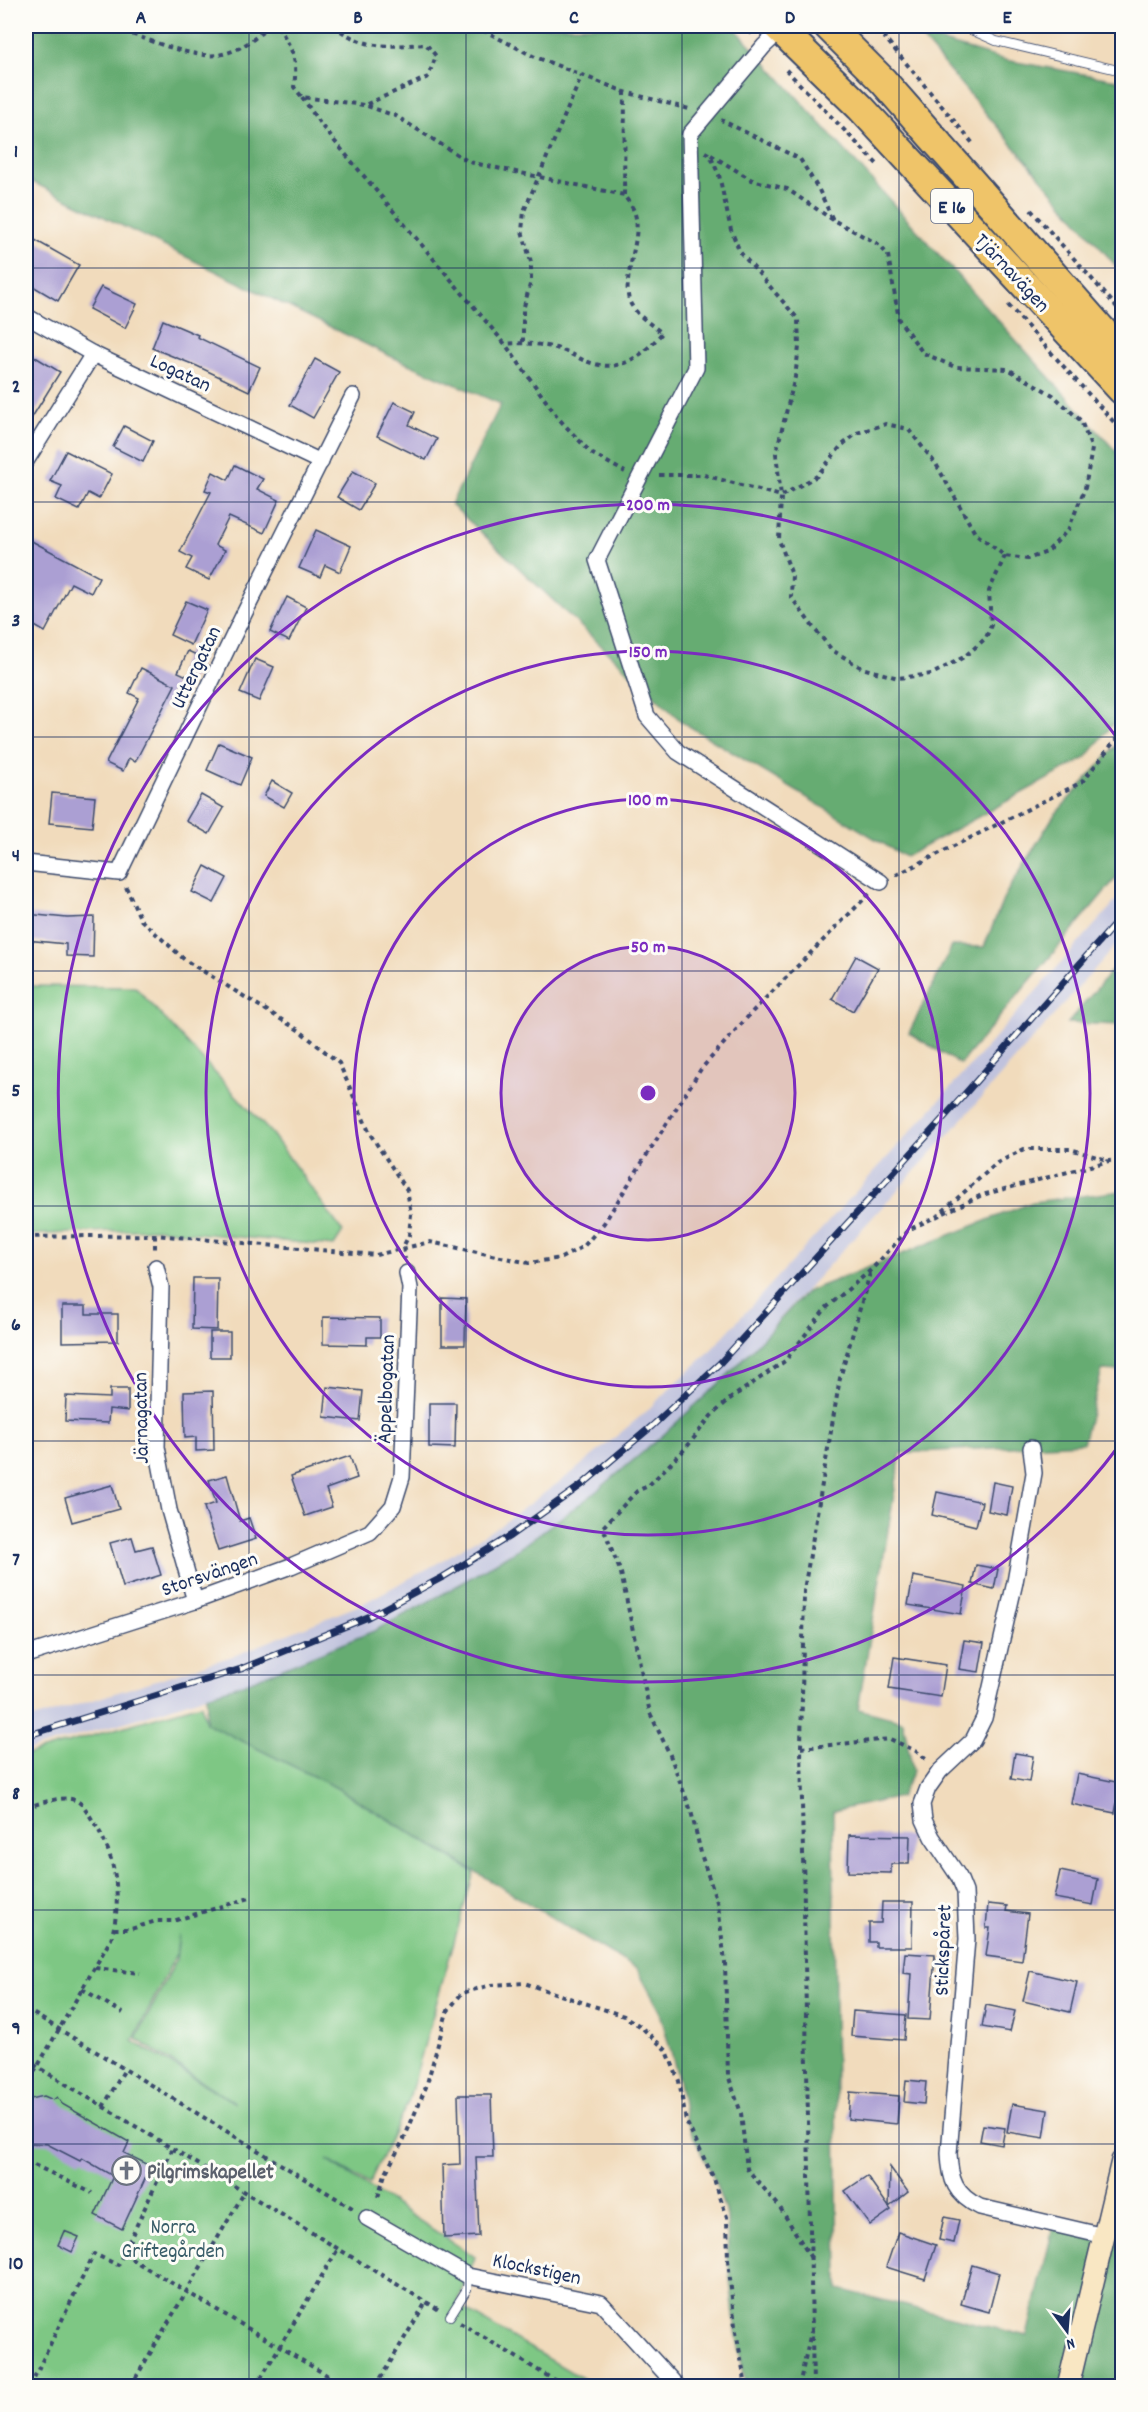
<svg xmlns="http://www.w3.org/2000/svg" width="1148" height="2412" font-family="Dekko,sans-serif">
<rect width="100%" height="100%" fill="#fdfcf7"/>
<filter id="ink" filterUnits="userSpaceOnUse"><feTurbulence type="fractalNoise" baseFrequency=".0167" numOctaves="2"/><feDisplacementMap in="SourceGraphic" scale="12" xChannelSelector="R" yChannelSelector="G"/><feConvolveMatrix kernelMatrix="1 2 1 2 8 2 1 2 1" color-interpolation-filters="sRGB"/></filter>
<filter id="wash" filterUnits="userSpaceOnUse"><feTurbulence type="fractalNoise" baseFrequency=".008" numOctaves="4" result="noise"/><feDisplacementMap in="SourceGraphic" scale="24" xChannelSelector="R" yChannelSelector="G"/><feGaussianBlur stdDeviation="1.35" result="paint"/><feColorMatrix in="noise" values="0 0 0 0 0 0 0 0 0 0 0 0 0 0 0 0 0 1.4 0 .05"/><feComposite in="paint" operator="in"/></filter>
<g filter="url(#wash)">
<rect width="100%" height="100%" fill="#f1dbbc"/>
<polygon fill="#c0c2dd" points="1122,894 1122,938 959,1123 730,1373 661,1437 592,1495 518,1549 450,1590 374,1631 246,1683 139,1718 26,1751 26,1721 236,1655 362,1604 436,1564 502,1524 573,1472 642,1415 709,1352 937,1103"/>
<g fill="#7ec784" stroke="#4c7b71" stroke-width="1.5" fill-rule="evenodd">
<polygon points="26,986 135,987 272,1134 343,1232 334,1246 155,1229 26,1235"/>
<path d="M201,1704L206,1723L337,1788L474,1872L408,2102L369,2184L327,2160L475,2257L457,2305L595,2386H40L26,2377V1755ZM179,1935L176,1960L136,2039L235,2103L133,2041L176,1954Z"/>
</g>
<g fill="#66ac72" stroke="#406e68" stroke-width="1.5">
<polygon points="26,26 733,26 1122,458 1122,712 1086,758 905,857 682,722 451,504 501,404 390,356 26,179"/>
<polygon points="919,35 1005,60 1122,81 1122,273"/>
<polygon points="1122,739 1122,871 960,1064 909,1033 952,946 984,947 1005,895 1053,817"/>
<polygon points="1122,958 1122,1025 1068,1023"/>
<polygon points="1122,1191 1122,1371 1102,1370 1083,1443 901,1453 858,1709 903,1721 913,1771 900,1797 833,1811 838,2289 1027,2336 1053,2228 1104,2236 1122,2161 1122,2386 746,2386 735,2326 728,2260 727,2217 714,2179 686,2121 679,2081 659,2009 637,1969 337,1788 206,1723 207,1695 246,1683 374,1631 450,1590 518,1549 592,1495 661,1437 730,1373 806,1292 1033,1202"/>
</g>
<g id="blocks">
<g fill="#ab9fd3">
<polygon points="26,235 79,265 58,301 26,282"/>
<polygon points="101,287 137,304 125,328 89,309"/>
<polygon points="163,320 198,335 197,337 260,367 249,391 197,366 152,348"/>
<polygon points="32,355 60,372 26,427 26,365"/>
<polygon points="315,359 339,372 313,418 290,405"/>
<polygon points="394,402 415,412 409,425 437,439 426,460 377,436"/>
<polygon points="124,426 153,441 143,462 113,447"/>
<polygon points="66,451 112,474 99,499 88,493 79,510 56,499 62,486 50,481"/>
<polygon points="235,465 263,479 257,489 279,500 264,533 229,517 215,545 225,550 209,580 186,569 192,558 180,552 211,492 205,490 213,472 228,480"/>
<polygon points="353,471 375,483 359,510 337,497"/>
<polygon points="316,530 351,546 340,572 325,565 320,577 299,568"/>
<polygon points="26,538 99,577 91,593 71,583 45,632 26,621"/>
<polygon points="287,597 306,607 289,641 270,632"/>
<polygon points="186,601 207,610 191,645 170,635"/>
<polygon points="188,651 203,658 193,679 178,672"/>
<polygon points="255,659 274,667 259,701 240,693"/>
<polygon points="141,668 175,685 135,762 129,758 123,771 106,763 139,698 129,693"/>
<polygon points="219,743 252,757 240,785 207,770"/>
<polygon points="272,781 292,793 284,807 264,796"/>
<polygon points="52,793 95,797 92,827 49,823"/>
<polygon points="201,795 224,808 209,834 186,821"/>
<polygon points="205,866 227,878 214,903 192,892"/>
<polygon points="26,914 67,918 94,917 93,957 66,956 66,944 26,940"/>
<polygon points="856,956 878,968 853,1011 832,999"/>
<polygon points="193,1278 218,1278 217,1330 192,1329"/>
<polygon points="442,1298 466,1299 465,1345 442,1345"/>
<polygon points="62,1306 86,1306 86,1314 118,1314 118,1341 62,1342"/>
<polygon points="323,1317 380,1318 380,1337 367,1337 367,1345 323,1344"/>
<rect x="210" y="1332" width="20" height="25"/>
<polygon points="327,1387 363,1391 360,1421 324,1417"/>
<polygon points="110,1389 128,1389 128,1411 109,1409 108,1423 65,1421 66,1396 110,1398"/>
<polygon points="213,1391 214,1450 196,1451 196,1437 185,1438 184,1392"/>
<polygon points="429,1403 456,1403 455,1448 429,1447"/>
<polygon points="350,1456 357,1478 326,1489 332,1507 305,1516 291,1476"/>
<polygon points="227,1475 240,1521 249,1518 256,1539 218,1551 204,1507 216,1503 209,1480"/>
<polygon points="993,1482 1012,1486 1007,1515 988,1511"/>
<polygon points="112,1485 119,1509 72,1522 65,1498"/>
<polygon points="937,1492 982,1502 976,1526 932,1515"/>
<polygon points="132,1537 136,1550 152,1546 161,1575 123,1587 110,1543"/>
<polygon points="976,1565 998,1569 994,1589 972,1584"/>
<polygon points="913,1576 966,1586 961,1614 908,1605"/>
<polygon points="964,1640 984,1643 979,1672 959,1669"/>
<polygon points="894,1657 946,1665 941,1697 889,1689"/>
<polygon points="1015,1753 1033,1756 1029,1782 1011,1779"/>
<polygon points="1077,1774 1121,1783 1115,1813 1071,1804"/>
<polygon points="849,1835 910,1836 909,1864 891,1864 891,1873 848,1872"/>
<polygon points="1060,1871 1098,1879 1093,1905 1054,1898"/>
<polygon points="882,1902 913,1902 912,1947 876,1947 876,1942 869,1942 869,1923 881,1923"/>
<polygon points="988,1904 1007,1906 1006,1911 1028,1914 1022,1961 986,1956 990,1928 986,1928"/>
<polygon points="905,1953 935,1955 930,2020 908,2019 911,1974 903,1973"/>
<polygon points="1030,1971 1077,1982 1070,2012 1023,2001"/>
<polygon points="986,2005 1015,2011 1010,2032 982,2027"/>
<polygon points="853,2011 906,2015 904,2040 851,2036"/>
<polygon points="906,2080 926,2082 924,2104 904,2102"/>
<polygon points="850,2092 899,2096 897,2124 848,2119"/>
<polygon points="458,2095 491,2095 493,2157 476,2157 479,2236 444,2238 442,2165 460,2164"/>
<polygon points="44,2096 53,2100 57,2097 62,2104 129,2142 124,2153 151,2166 122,2229 95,2215 113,2176 82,2158 80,2161 47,2144 26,2143 26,2100"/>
<polygon points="1012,2104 1048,2110 1044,2138 1007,2132"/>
<polygon points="983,2125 1005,2128 1002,2145 980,2141"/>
<polygon points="890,2167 908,2192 889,2207"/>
<polygon points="867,2176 891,2210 870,2225 845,2191"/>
<polygon points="944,2217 959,2220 954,2243 939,2240"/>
<polygon points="64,2231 79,2237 72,2252 58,2245"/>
<polygon points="898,2232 936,2245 925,2279 886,2267"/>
<polygon points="972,2265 999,2273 989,2312 961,2304"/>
</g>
</g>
</g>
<g filter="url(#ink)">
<use href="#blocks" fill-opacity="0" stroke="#3b496c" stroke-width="1.5"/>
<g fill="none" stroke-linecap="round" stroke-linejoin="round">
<defs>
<g id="lane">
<polyline points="962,26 996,41 1122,71"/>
<polyline points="450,2316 467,2289 468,2276"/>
</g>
<g id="street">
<polyline points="781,30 764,46 690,134 696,368 597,560 647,716 678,752 881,882"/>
<polyline points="26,316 93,354 321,462"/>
<polyline points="26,461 93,354"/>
<polyline points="26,863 119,873 243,616 353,396"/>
<polyline points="156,1267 161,1287 157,1447 169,1510 195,1601"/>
<path d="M1031,1448L1034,1473L1015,1582L984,1718L973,1740L940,1771L928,1788L922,1804L924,1820L932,1837L959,1877L965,1892L967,1939L949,2153C950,2180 955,2195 980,2207L1104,2236"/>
<polyline points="26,1655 195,1601 291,1566 370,1532 393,1506 402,1477 410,1288 407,1273"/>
<polyline points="367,2218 468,2276 601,2303 677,2386"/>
</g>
<polyline id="secondary" points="1068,2386 1122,2161"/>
<g id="highway">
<polyline points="777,26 860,107 1122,390"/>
<polyline points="828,26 883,81 1122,353"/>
</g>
</defs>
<use href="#lane" stroke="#3b496c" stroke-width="10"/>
<use href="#street" stroke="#3b496c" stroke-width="18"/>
<use href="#secondary" stroke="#3b496c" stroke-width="24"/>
<use href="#highway" stroke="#3b496c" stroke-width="32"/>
<g stroke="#3b496c" stroke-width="4" stroke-dasharray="4.5 4.5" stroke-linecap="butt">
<path d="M107,26C136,34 189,59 218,55C238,52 255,39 269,26"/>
<path d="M278,26C292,49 298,58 294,87L302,97L364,105L396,116L469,162L624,195C627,200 632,206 634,211C644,237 622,274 629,300C634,314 651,324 662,333C645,353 623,372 595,364C581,361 570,352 556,348C539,344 523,342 505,344"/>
<path d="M333,26C370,51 383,46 426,44L436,56L428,77L365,105"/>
<polyline points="475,26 533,56 625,92 689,109"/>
<polyline points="745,26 752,34"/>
<polyline points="882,26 885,38 975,146"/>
<polyline points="786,70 877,164"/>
<polyline points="302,97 321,125 505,344 559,419 591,453 625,472"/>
<polyline points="705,152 710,155 719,175 731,230 740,252 798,319 799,347 795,377 776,453 781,496 779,540 792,575 791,597 813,627 832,650 862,668 898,678 932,674 964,657 986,638 991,625 989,591 1005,556"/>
<polyline points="711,155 752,180 787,189 833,220"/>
<polyline points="624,195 625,92"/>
<polyline points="1031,210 1122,313"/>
<polyline points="1008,305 1122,431"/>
<polyline points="523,342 523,310 531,281 531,262 522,231 524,211 582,75"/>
<polyline points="659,475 704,475 781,496 817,476 841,446 857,433 886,424 908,429 936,464 975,533 1005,556 1027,559 1047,552 1068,530 1085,488 1092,449 1081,421 1053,395 1008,369 955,367 923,353 899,320 888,255 878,244 833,220 819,190 800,159 721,120"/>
<polyline points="896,875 1082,782 1122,732"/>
<polyline points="126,887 141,920 185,960 300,1031 339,1063 370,1134 407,1190 411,1214 409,1235 403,1247 405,1259"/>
<polyline points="943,1211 997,1163 1024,1149 1070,1149 1107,1160"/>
<polyline points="155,1235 155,1252"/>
<polyline points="26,1237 155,1235 376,1255 430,1242 529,1263 561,1258 584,1246 604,1223 701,1069 753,1011 870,893"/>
<polyline points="801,1748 890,1739 916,1751 928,1761"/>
<path d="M26,1807C40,1804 61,1795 75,1800C84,1804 88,1813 93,1821C116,1855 123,1899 111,1939L28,2083L26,2081"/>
<polyline points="114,1929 131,1929 156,1921 173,1921 253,1897"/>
<polyline points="95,1968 140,1973"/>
<polyline points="82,1989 123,2013"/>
<polyline points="26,2009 354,2209"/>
<polyline points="26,2060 441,2311"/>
<polyline points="103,2107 125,2069"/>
<polyline points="26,2161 92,2193"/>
<polyline points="378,2197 385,2174 404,2139 426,2087 447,2012 462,1993 491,1985 524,1983 624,2016 640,2026 667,2051 679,2081 686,2121 714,2179 727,2217 728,2260 735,2326 746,2386"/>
<polyline points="123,2254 345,2386"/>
<polyline points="811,2258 779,2206 747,2169 741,2113 728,2075 725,1963 718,1905 702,1857 691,1811 670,1755 650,1713 621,1573 603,1527 637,1491 648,1486 686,1448 711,1416 731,1398 785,1361 826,1308 871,1270 908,1230 982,1195 1109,1161 1122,1160"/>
<polyline points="460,2323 564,2386"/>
<polyline points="26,2370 35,2376"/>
<polyline points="30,2386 94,2254 118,2265 172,2150"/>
<polyline points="131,2386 244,2193"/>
<polyline points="256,2386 338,2249"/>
<polyline points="376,2386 426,2302"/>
<polyline points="799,2386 811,2332"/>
<polyline points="813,2386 801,1748 804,1590 840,1378 871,1270"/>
</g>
<use href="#lane" stroke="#fff" stroke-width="8"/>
<use href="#street" stroke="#fff" stroke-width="15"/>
<use href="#secondary" stroke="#f9e7c3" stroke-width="21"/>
<use href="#highway" stroke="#efc469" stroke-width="28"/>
<defs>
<polyline id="rail" points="26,1736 241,1669 368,1617 443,1577 510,1536 583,1484 652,1426 720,1363 948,1113 1122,916"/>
</defs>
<use href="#rail" stroke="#1b2f5e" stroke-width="7"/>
<use href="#rail" stroke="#fdfcf7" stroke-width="4.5" stroke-dasharray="14" stroke-linecap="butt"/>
</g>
</g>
<path fill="none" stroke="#1b2f5e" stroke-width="1.5" stroke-opacity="0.55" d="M249,26V2386M466,26V2386M682,26V2386M899,26V2386M26,268H1122M26,502H1122M26,737H1122M26,971H1122M26,1206H1122M26,1441H1122M26,1675H1122M26,1910H1122M26,2144H1122"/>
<circle cx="648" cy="1093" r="147" fill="#7b2cbf" fill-opacity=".12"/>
<g fill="none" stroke="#7b2cbf" stroke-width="3">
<circle cx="648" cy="1093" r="147"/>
<circle cx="648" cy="1093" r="294"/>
<circle cx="648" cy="1093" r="442"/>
<path d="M1121 1443A589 589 0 1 1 1121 743"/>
</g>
<defs>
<symbol id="church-ring" viewBox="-11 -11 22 22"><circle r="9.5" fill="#fdfcf7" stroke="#6b7280" stroke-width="1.5"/><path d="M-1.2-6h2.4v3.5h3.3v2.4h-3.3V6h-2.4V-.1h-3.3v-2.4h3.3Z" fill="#6b7280"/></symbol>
</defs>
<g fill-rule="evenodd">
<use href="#church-ring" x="110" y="2154" width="33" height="33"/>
</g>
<g text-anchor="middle" stroke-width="6" stroke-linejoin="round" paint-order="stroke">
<rect fill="#fdfcf7" stroke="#5f6c8c" stroke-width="1.5" x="931" y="189" width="42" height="34" rx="4.5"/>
<g font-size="20" font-weight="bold" fill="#1b2f5e">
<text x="952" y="213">E 16</text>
</g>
<g font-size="21" fill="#1b2f5e" stroke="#fdfcf7">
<text transform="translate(1013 272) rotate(47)" y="7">Tjärnavägen</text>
<text transform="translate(181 372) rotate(25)" y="7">Logatan</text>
<text transform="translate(195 667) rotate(-64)" y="7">Uttergatan</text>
<text transform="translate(385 1389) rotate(-88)" y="7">Äppelbogatan</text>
<text transform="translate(140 1418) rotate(-91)" y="7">Järnagatan</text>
<text transform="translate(209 1573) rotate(-19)" y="7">Storsvängen</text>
<text transform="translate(942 1950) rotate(-88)" y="7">Stickspåret</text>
<text transform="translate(537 2268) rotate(12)" y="7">Klockstigen</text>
</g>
<g font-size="21" font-weight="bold" fill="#5b616d" stroke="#fdfcf7" text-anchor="start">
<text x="147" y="2178">Pilgrimskapellet</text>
</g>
<g font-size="21" fill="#395d69" stroke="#fdfcf7">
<text x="173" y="2233">Norra<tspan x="173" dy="24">Griftegården</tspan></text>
</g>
</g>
<circle cx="648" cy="1093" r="9" fill="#7b2cbf" stroke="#fdfcf7" stroke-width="3"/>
<g font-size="18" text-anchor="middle" font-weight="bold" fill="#7b2cbf" stroke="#fdfcf7" stroke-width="6" stroke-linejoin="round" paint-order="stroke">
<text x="648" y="510">200 m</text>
<text x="648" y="657">150 m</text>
<text x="648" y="805">100 m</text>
<text x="648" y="952">50 m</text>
</g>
<rect width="1148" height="2412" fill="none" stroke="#fdfcf7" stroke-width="66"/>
<g transform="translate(1067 2331) rotate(164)" stroke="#fdfcf7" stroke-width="4.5" paint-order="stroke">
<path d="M0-4.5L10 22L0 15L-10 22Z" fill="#1b2f5e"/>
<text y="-9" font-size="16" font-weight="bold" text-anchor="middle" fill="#1b2f5e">N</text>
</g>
<rect x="33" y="33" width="1082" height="2346" fill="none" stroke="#1b2f5e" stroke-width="2"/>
<g font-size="20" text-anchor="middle" font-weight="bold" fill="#1b2f5e">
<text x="141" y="23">A</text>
<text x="358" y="23">B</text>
<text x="574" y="23">C</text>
<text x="790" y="23">D</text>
<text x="1007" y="23">E</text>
<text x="16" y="157">1</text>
<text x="16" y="392">2</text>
<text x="16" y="626">3</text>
<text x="16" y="861">4</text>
<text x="16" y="1096">5</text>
<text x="16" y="1330">6</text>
<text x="16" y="1565">7</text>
<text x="16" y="1799">8</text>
<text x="16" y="2034">9</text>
<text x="16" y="2269">10</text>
</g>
</svg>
